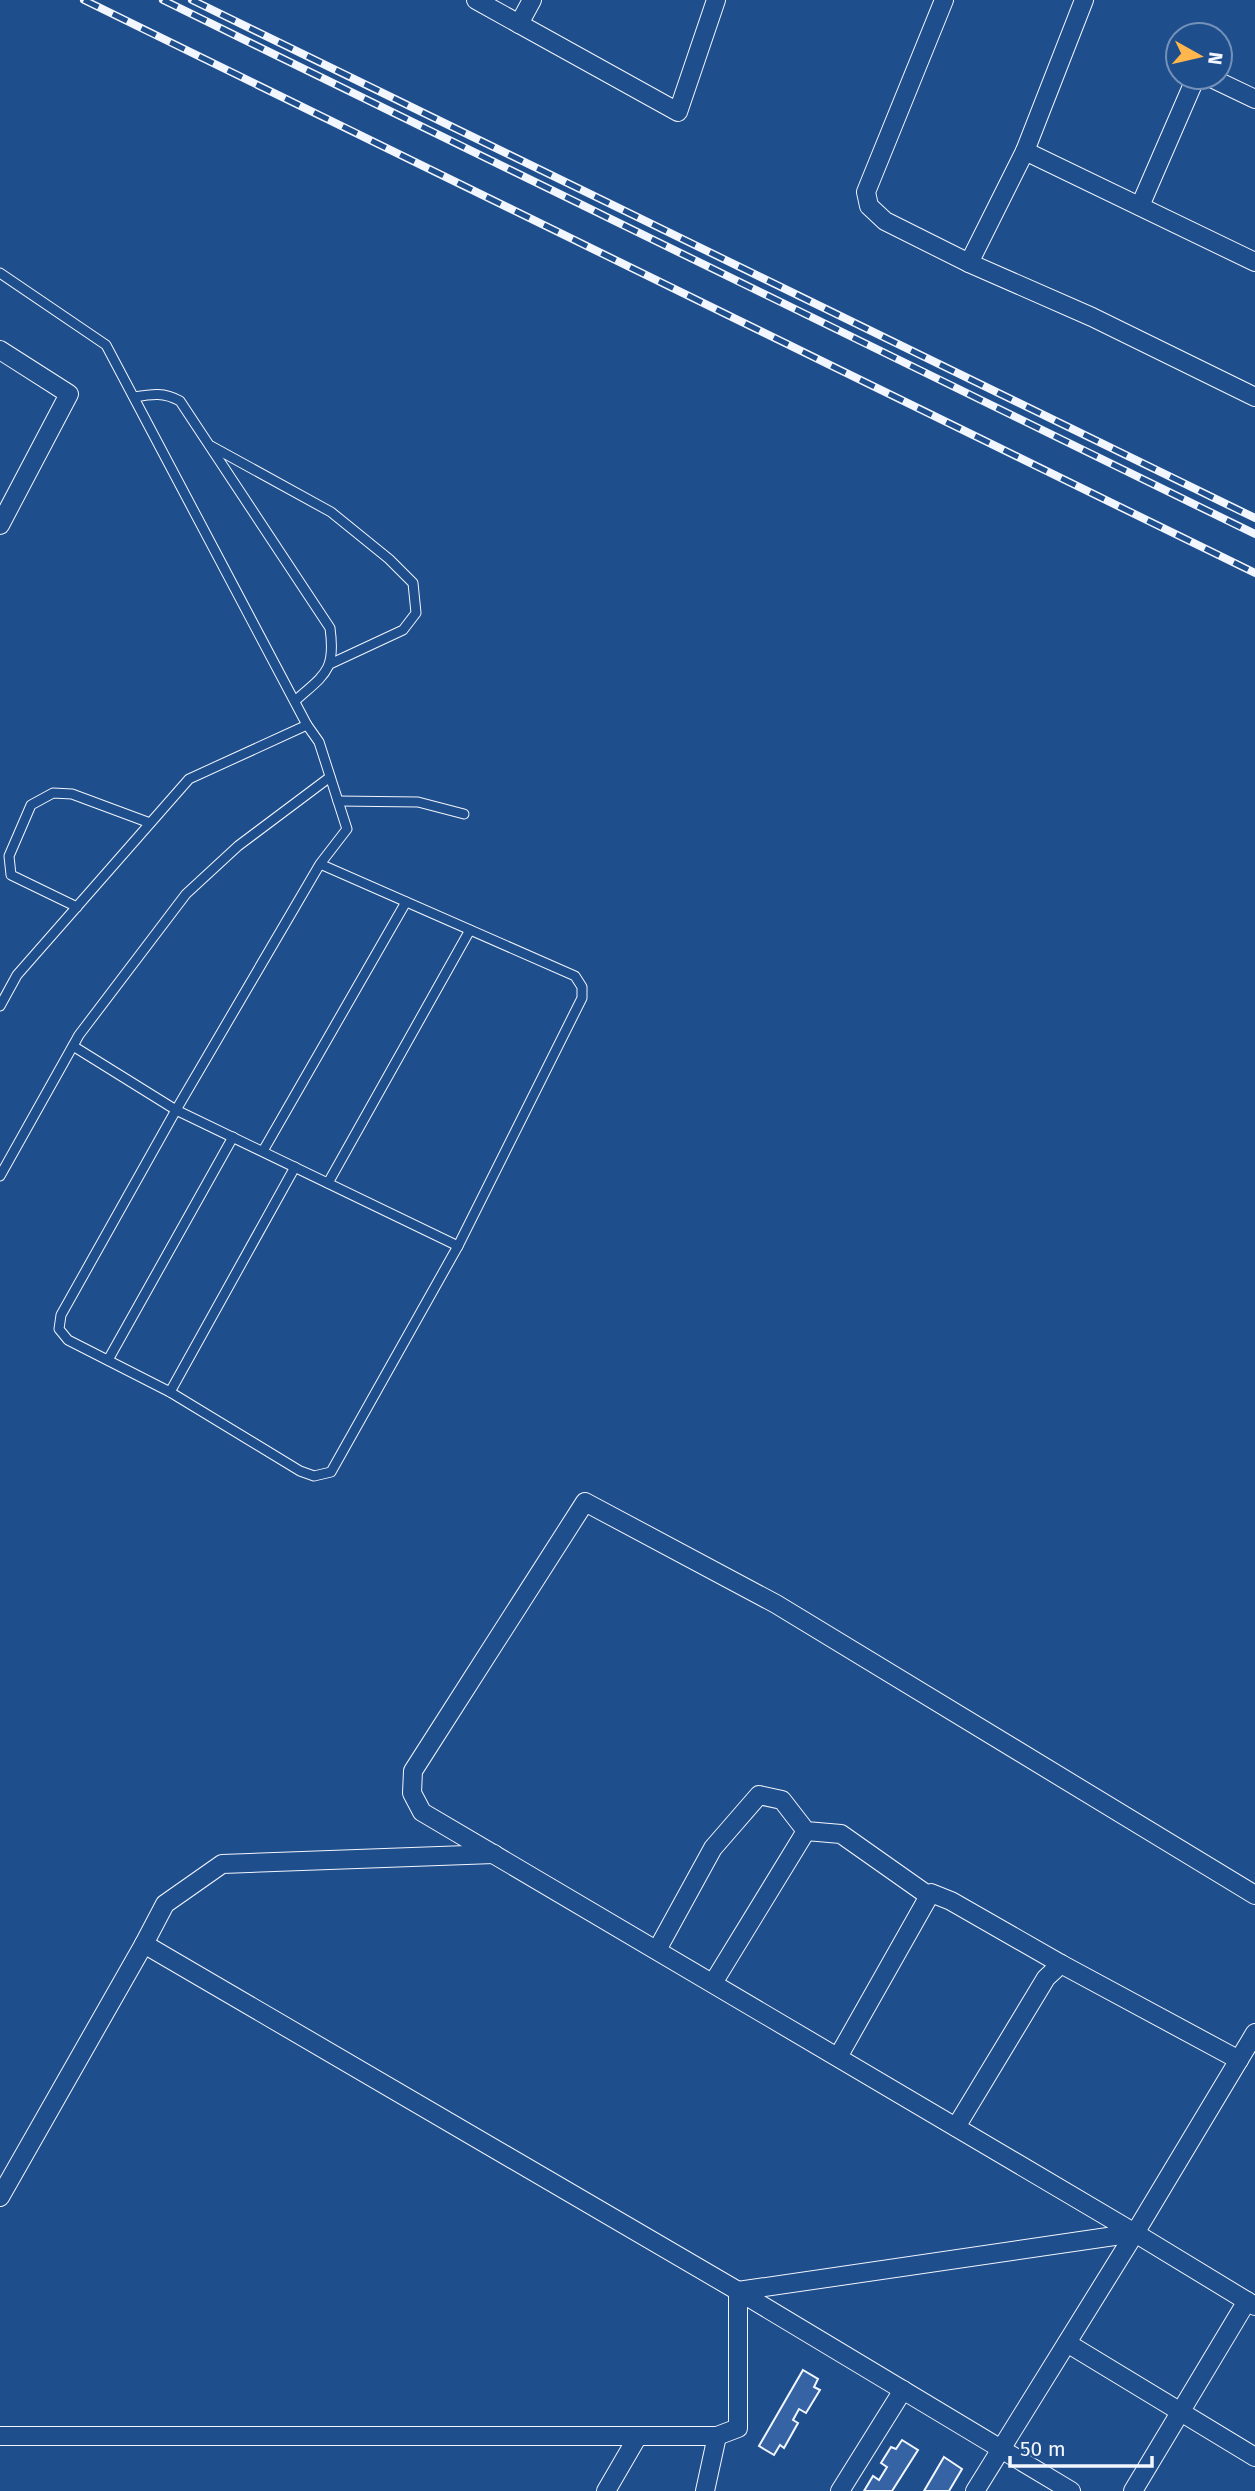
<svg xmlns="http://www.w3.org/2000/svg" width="1255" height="2491" font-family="'Fira Sans',sans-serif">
<rect width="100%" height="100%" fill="#1f4e8c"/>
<g fill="#3563a3" stroke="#f2f6ff" stroke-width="2">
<polygon points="803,2370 818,2379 814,2387 820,2390 806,2413 799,2409 793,2420 798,2423 784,2448 780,2445 774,2455 759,2446"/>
<polygon points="902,2440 918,2450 892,2491 864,2491 873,2476 879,2480 887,2467 881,2463 891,2447 896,2449"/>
<polygon points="944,2457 962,2469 949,2491 924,2491"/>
</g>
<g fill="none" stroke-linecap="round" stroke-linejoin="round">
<defs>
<g id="service">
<polyline points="0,273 106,345 307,725 189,779 17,975 0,1006"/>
<path d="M134,397C152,394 164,392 180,401L330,628C336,671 325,674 295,701"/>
<polyline points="211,446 331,512 389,559 413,583 416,613 403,630 330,664"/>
<polyline points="307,725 319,742 347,829 320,864 176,1110 61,1315 59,1329 68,1340 170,1392 300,1471 314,1476 331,1472 458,1246 582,998 582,987 575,976 320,864"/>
<polyline points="338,801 418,802 464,814"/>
<polyline points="77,907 11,875 9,856 31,805 53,793 72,794 150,823"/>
<polyline points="73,1046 176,1110 458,1246"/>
<polyline points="263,1151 406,902"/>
<polyline points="0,1176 79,1035 186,894 238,846 330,777"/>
<polyline points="328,1183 470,930"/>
<polyline points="108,1360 233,1137"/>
<polyline points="170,1392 295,1167"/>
</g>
<g id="minor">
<polyline points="476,0 678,112 716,0"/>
<polyline points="944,0 866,192 869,206 885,221 969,263 1092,317 1255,397"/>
<polyline points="519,24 532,0"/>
<polyline points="1209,77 1255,99"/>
<polyline points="1025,151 1255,262"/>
<polyline points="1140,206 1196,77"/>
<polyline points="969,263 1025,151 1084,0"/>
<polyline points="0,350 69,394 0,525"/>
<polyline points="144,1944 165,1904 222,1864 494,1854"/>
<polyline points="657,1950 713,1848 759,1795 782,1800 806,1831 841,1834 929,1896 931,1893 951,1901 1061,1964 1239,2060"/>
<polyline points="713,1983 806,1831"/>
<polyline points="838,2057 929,1896"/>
<polyline points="956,2127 1046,1978 1061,1964"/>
<polyline points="0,2197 144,1944 738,2291 738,2428 717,2436 0,2436"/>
<polyline points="1135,2233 1255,2033"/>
<polyline points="1067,2343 1255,2457"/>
<polyline points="606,2491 638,2436"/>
<polyline points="705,2491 717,2436"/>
<polyline points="840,2491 903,2390"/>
<polyline points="975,2491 1135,2233 1255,2306"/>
<polyline points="1071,2491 738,2291 1135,2233 422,1812 412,1793 413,1771 585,1502 776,1604 1255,1895"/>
<polyline points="1133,2491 1247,2301"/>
</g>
</defs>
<use href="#service" stroke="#f2f6ff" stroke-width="11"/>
<use href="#minor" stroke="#f2f6ff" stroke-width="20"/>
<use href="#service" stroke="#1f4e8c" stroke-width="9"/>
<use href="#minor" stroke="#1f4e8c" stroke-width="18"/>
<defs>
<g id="rail">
<polyline points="84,0 1255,573"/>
<polyline points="163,0 1255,534"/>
<polyline points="192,0 1255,518"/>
</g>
</defs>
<use href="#rail" stroke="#f2f6ff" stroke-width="8"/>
<use href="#rail" stroke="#1f4e8c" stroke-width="5" stroke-dasharray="16" stroke-linecap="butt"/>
</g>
<g transform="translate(1199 56) rotate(98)"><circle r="33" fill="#1f4e8c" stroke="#7391ba" stroke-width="2"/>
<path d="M0-5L12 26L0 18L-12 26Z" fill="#ffb74d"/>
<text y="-10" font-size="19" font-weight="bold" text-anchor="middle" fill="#f2f6ff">N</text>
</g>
<path d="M1010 2456v10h142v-10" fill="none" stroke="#f2f6ff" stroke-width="3.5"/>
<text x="1020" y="2456" font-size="21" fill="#f2f6ff" stroke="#1f4e8c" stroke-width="5" paint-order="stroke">50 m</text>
</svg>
